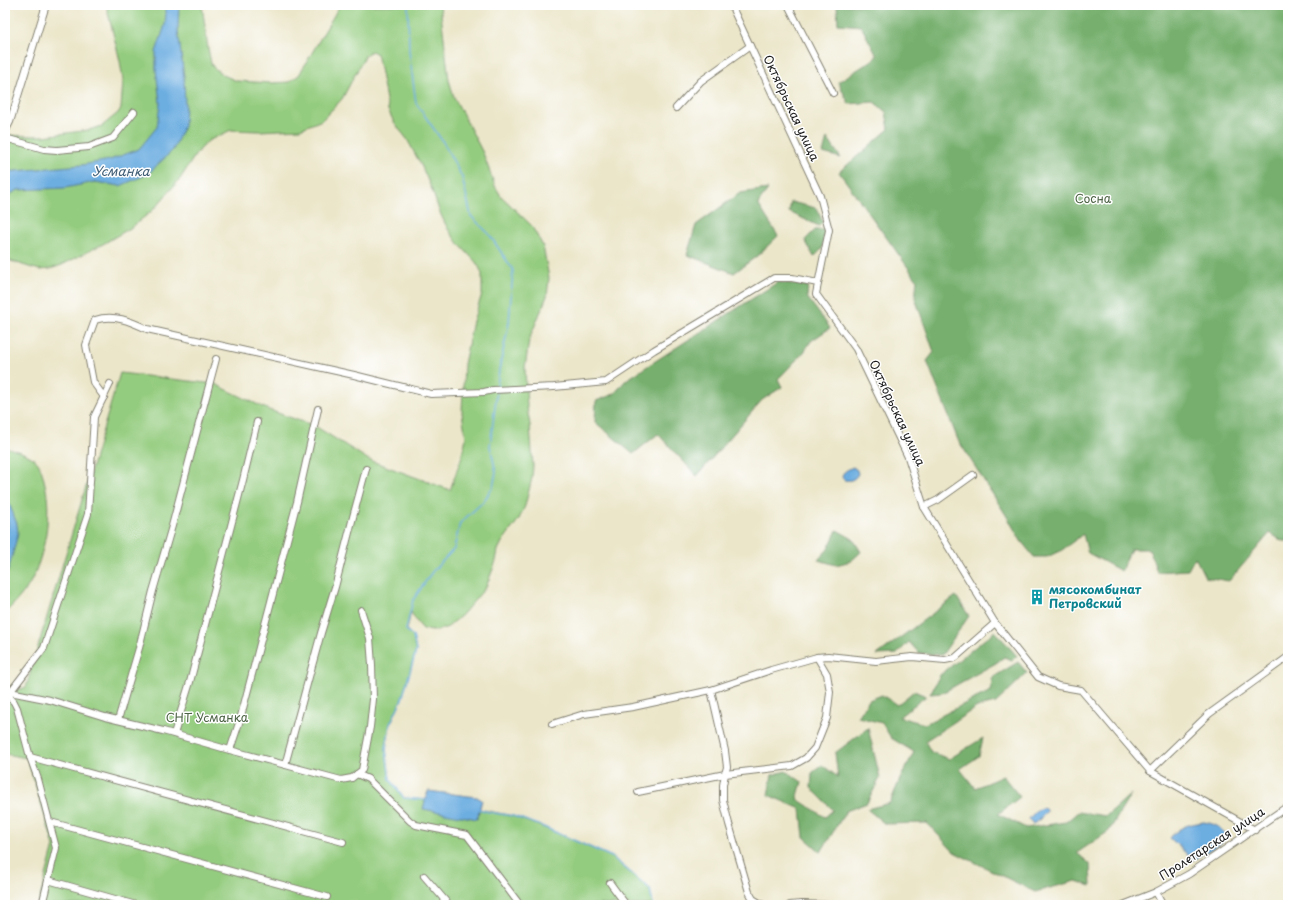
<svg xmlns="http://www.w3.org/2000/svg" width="1293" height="910" font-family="'Playpen Sans',sans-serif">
<rect width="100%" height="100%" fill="#fff"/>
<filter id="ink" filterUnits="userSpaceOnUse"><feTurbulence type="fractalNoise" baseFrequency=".025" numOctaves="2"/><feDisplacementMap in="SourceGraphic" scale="8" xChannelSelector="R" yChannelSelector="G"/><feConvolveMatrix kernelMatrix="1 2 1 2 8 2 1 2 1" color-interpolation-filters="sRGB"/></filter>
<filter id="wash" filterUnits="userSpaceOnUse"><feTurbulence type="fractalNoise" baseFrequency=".012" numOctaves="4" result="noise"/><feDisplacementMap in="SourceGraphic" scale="16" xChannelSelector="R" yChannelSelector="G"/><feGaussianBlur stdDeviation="0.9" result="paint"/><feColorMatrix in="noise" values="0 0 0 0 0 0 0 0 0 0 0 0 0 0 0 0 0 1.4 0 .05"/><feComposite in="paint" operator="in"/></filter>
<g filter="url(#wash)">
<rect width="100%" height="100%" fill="#ebe6c9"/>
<g fill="#94cc7f" stroke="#58744e">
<polygon points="106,5 202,5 208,48 211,63 213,67 223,75 237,81 271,83 289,82 299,75 340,5 440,5 449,80 454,97 483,153 495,186 501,196 531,225 543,246 549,278 547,296 529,340 525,368 527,407 530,425 533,466 532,478 525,506 519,519 502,542 498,550 496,561 486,587 462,615 448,627 439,630 432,631 423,629 417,622 411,612 407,630 413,636 416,651 402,699 390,725 386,749 390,779 404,798 440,801 513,816 558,833 612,857 650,889 653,905 38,905 54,846 27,758 5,754 5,694 26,687 120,373 215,384 269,410 315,426 369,460 450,490 461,459 466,438 462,413 464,364 473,321 482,294 482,274 479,267 475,261 457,242 448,229 440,213 432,190 422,167 407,139 395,124 388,110 378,58 377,54 372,51 368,53 365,56 342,99 322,120 300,129 259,131 231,130 208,141 196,154 180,179 153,210 132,227 103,244 62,265 50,269 40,270 29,267 5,259 5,135 29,136 44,136 89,130 102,126 118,113 121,108 123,81 120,61"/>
<path d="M5,447C16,451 30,453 38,463C41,468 43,475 44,480C53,512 45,556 29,585C22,595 14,604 5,613Z"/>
</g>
<g fill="#77b06e" stroke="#4a6645">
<polygon points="837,5 1288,5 1288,541 1282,541 1270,533 1229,581 1205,577 1195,557 1188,570 1157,572 1149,549 1131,549 1121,571 1088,553 1083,534 1062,550 1047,557 1034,557 1021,541 1006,515 958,440 927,361 934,352 915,298 917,280 839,172 889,129 886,112 874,102 849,104 838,82 871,61 877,56 861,26 838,24"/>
<polygon points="827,138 841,158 823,153"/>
<polygon points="768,189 758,204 778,236 757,256 734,273 687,255 696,225 740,193"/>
<polygon points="791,202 816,208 823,222 819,226 789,212"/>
<polygon points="815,230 825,230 822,249 814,257 805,240"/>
<polygon points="778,282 808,286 807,297 830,328 811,341 804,352 778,379 782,387 762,400 697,476 658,434 633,454 595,422 596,401 614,394 626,380"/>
<polygon points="837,530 853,539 861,552 851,561 836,565 818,560 828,549"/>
<polygon points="956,596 969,616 942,655 919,653 909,642 897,654 877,655"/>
<polygon points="995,631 1017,656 1012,660 1004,657 996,663 942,693 930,694 940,675"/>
<polygon points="1018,662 1027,673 996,703 977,707 925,741 931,752 949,759 983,738 979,756 960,769 975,788 1003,776 1020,797 998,814 1026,828 1066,822 1078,812 1106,816 1131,794 1109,831 1077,853 1090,864 1091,886 1076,881 1035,892 954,852 927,823 885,824 867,809 890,803 900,779 914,752 891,738 882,723 858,717 869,700 882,695 897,705 914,691 926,696 899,717 925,724 972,700 991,691 992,678"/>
<polygon points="868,728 880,778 867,803 846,811 821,852 804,837 801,809 768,795 772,775 786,771 802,782 797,799 825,817 833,810 811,788 812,773 822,765 838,777 835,753"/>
</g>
<g fill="#6daee1" stroke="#44657e">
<polygon points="165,5 179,5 178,30 184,77 185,105 184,126 173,150 148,174 120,186 95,182 65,188 18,190 5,197 5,172 82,165 110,160 139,149 157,127 160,103 156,70 156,52 165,25 166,12"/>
<path d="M853,467L857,470L858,474C854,480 851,481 844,480C838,474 848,469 853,467Z"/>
<polygon points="5,499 9,503 17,524 18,534 8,571 5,573 5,544 8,523 5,517"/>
<polygon points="428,791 477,797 482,800 477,819 423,809"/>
<path d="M1044,808L1047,811L1038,821L1033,824L1029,819C1033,814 1037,809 1044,808Z"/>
<path d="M1204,822C1215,824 1220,826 1226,836L1223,842L1193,860L1170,838C1180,826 1189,824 1204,822Z"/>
</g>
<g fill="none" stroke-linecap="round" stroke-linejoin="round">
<g stroke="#6daee1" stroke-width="1.5">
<polyline points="408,5 409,51 416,103 443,142 462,177 471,216 489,234 513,270 509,323 499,370 497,387"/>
<polyline points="426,800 404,798 390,779 386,749 390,724 402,699 416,651 413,636 406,630 413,600 432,572 454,549 460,523 483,502 493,487 496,472 490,446 497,391"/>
<polyline points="479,809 489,812 513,816 539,825 612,857 650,889 653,905"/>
</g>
</g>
</g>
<g filter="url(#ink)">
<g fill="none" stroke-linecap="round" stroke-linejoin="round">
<defs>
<g id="street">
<polyline points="731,5 820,196 829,230 816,294 856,349 908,457 924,507 995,623 1038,677 1058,686 1081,690 1150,771 1255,830"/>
<polyline points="788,5 833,93"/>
<polyline points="676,108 701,81 750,46"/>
<polyline points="5,132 10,122 46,5"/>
<polyline points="5,138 44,149 57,150 89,147 113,138 134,112"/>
<path d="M104,397L93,382L86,345L95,320C114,314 130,321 147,329L354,375L431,394L484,392L493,390L554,387L606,382L654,350L774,278H792L818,283"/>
<polyline points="924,507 938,500 973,475"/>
<polyline points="711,690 725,751 727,767 725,774 723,785 723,800 729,824 749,892 753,899 763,905"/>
<polyline points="5,691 50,700 105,717 163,731 226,749 341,780 352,778 362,770 370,727 373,699 372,665 370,638 361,610"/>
<polyline points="7,694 14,702 17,708 30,757 38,779 56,848 42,905"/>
<polyline points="9,697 11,691 44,648 88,514 94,417 110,384"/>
<polyline points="118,720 139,648 153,591 172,526 216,359"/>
<polyline points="552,724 584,714 633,707 711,690 771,670 817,657 828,656 876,661 912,657 945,660 955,658 995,623"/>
<polyline points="174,734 190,682 243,480 257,422"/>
<polyline points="230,750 240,720 297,502 318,409"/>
<polyline points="30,757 343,842"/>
<polyline points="285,765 321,633 335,587 353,517 366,469"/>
<polyline points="1150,771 1209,714 1288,657"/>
<polyline points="357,774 368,779 410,821 416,825 467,835 520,905"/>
<polyline points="638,792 725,774 792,766 806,758 815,748 827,718 830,692 827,674 817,657"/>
<polyline points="50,822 327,897"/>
<polyline points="424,876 449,905"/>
<polyline points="48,880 136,905"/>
<polyline points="610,883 624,902 625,905"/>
<polyline points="1156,892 1163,905"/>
<polyline points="790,905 802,904 829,905"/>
<polyline points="1123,905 1156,892 1189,874 1288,806"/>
</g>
</defs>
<use href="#street" stroke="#848172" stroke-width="8"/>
<use href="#street" stroke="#fff" stroke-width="6"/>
</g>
</g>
<defs>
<symbol id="building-bare" viewBox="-9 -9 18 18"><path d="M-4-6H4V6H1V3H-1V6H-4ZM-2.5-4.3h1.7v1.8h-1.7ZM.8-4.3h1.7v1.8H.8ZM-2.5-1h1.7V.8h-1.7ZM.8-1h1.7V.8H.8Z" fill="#0f9aa8" stroke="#fff" stroke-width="2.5" paint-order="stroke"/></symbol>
</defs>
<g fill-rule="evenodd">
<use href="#building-bare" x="1026" y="586" width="22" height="22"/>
</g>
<g text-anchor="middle" stroke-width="3" stroke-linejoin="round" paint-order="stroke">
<g font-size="12" fill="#1c1c1c" stroke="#fff">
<text transform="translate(791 108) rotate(65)" y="4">Октябрьская улица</text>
<text transform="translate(897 413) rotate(65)" y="4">Октябрьская улица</text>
<text transform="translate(1212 844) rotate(-33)" y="4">Пролетарская улица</text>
</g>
<g font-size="12" fill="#4c6244" stroke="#fff">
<text x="1093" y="203">Сосна</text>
<text x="207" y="722">СНТ Усманка</text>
</g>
<g font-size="12" font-weight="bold" fill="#0d838f" stroke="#fff" text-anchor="start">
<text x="1049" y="594">мясокомбинат<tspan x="1049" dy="14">Петровский</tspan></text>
</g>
<g font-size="13" font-style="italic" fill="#405e75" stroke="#fff">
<text x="121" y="176">Усманка</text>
</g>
</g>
<rect width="1293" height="910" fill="none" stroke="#fff" stroke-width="20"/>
</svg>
